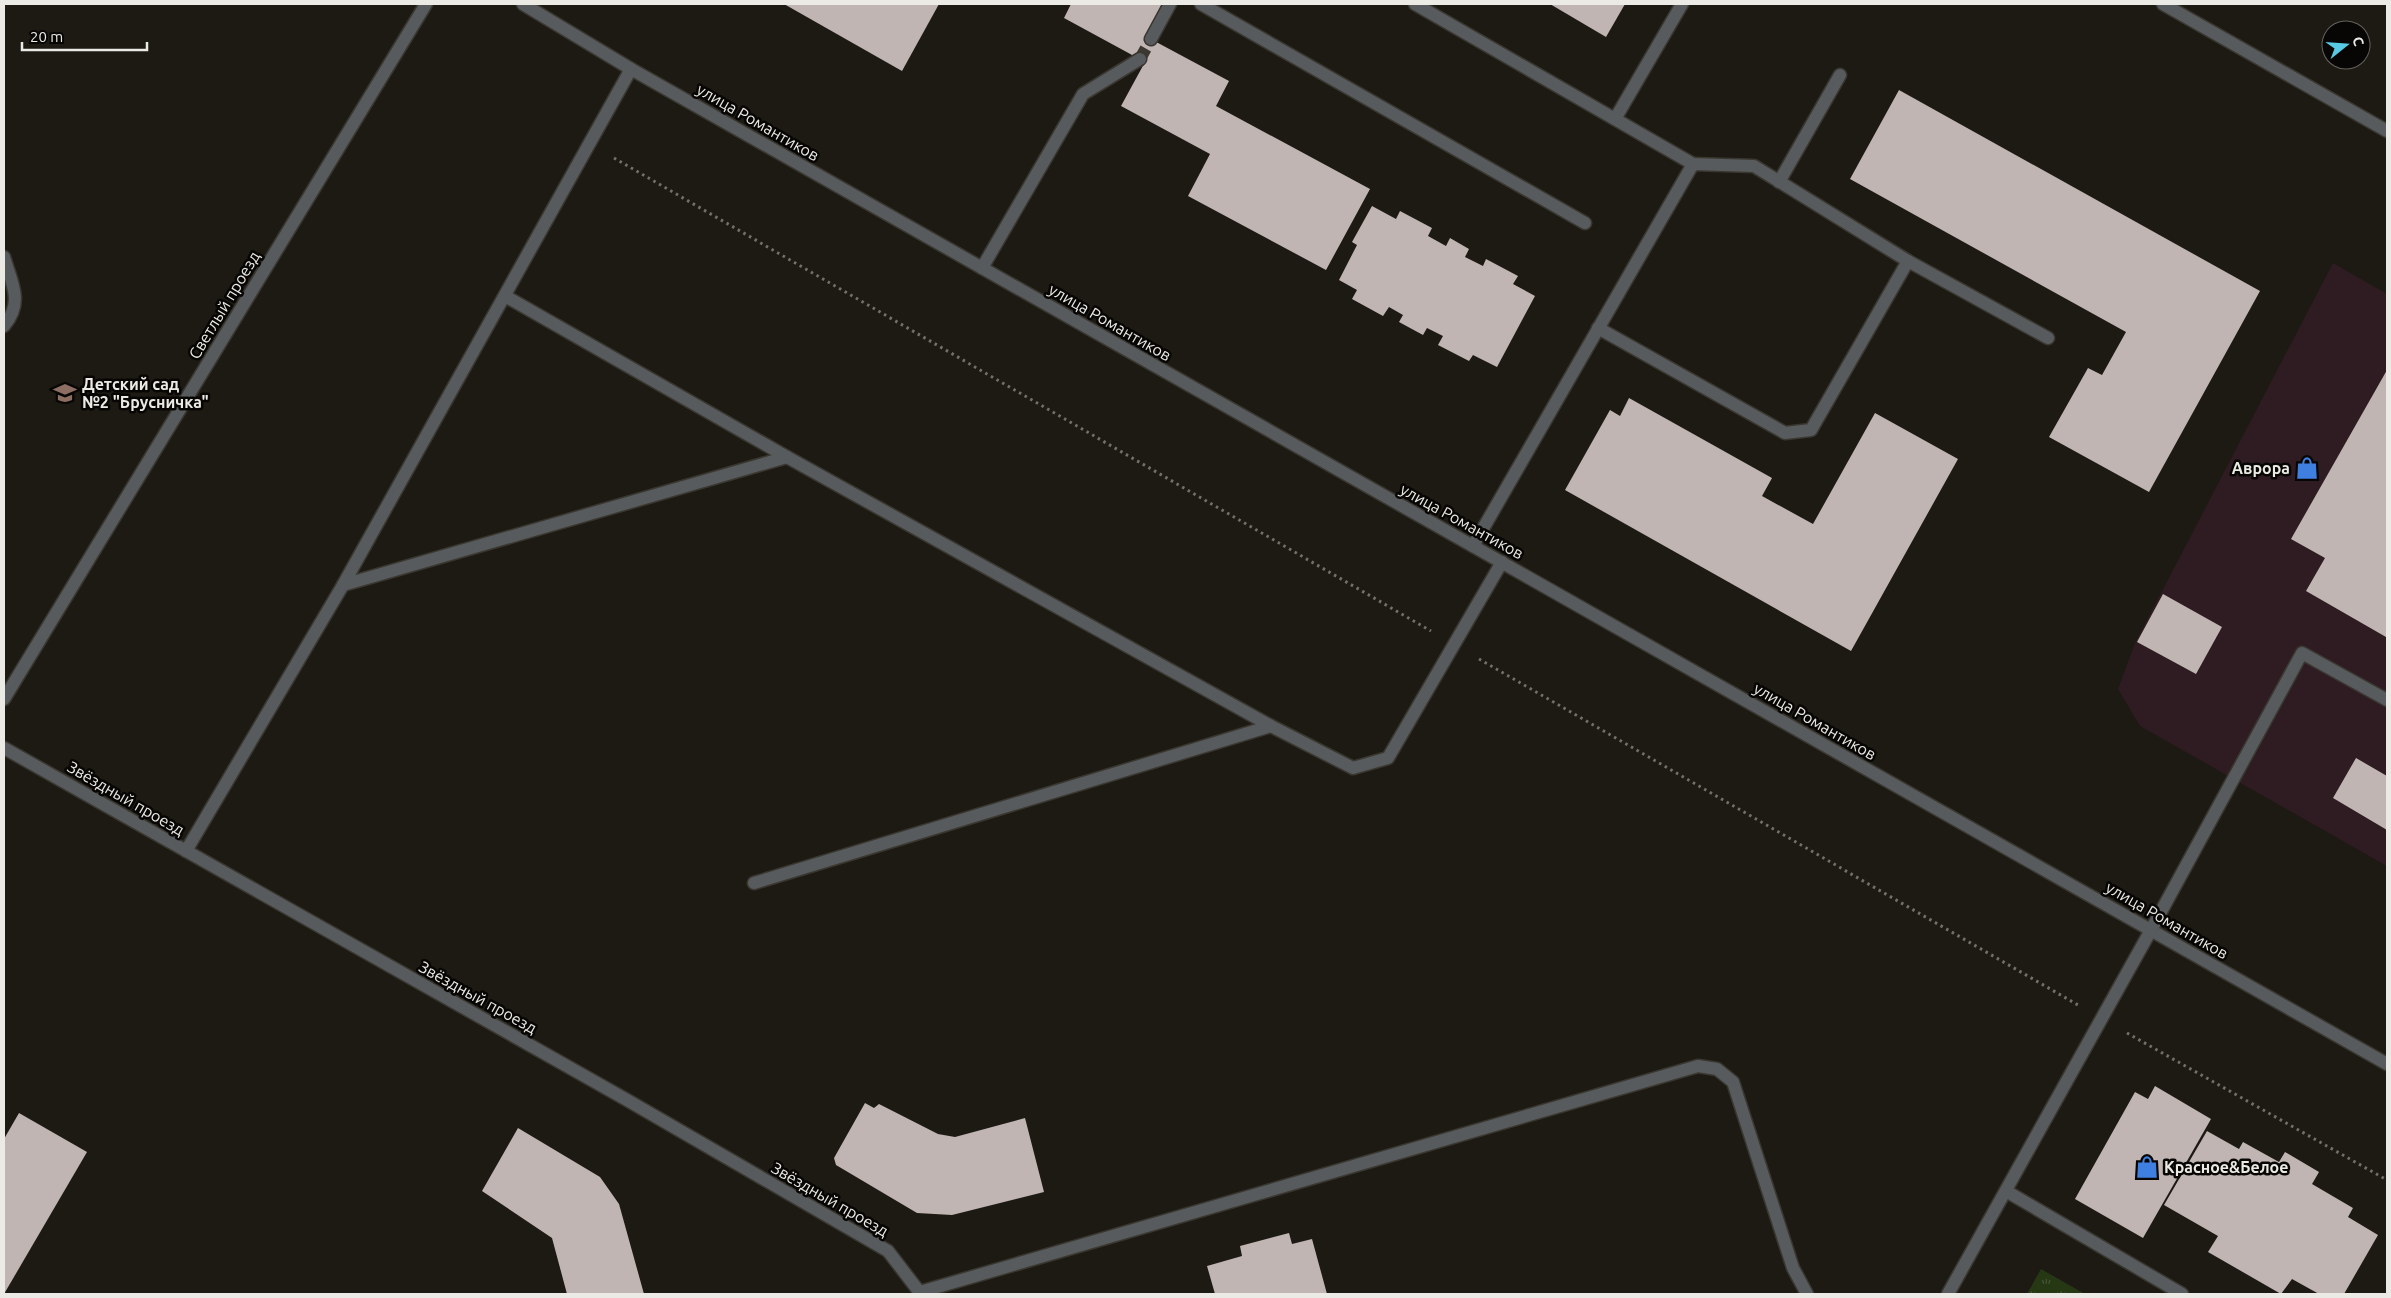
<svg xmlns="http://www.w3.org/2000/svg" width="2391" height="1298" font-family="Ubuntu,sans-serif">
<defs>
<pattern id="park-tufts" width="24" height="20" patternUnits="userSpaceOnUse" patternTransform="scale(1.25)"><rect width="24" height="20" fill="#253713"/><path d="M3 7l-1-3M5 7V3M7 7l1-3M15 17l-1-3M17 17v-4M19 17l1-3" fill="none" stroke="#455435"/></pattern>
</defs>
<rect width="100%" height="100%" fill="#1d1a13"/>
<polygon fill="#2e1c22" points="2333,263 2387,294 2387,866 2140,726 2118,689 2135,643"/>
<polygon fill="url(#park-tufts)" points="2041,1269 2085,1294 2027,1294"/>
<g fill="#c0b5b2">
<polygon points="784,4 939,4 902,71"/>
<polygon points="1071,4 1162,4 1145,36 1229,81 1216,106 1370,189 1326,270 1188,196 1210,154 1121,106 1145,62 1064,18"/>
<polygon points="1550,4 1625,4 1606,37"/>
<polygon points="1899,90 2260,291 2149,492 2049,437 2088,368 2102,375 2126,332 1850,179"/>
<polygon points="1372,206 1396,219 1400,211 1432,228 1428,236 1446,246 1450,238 1469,249 1465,257 1483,266 1486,259 1518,276 1513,284 1535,296 1497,367 1473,355 1469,361 1438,345 1443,336 1427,328 1423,335 1399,322 1403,315 1389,307 1383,316 1352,299 1357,290 1339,280 1357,245 1352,242"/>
<polygon points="2387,370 2387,635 2386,637 2306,591 2325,558 2291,539"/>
<polygon points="1629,398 1772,478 1762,496 1813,524 1875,413 1958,459 1851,651 1565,490 1610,410 1620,416"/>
<polygon points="2163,594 2222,627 2196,674 2137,642"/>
<polygon points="2356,758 2387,776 2387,830 2333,798"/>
<polygon points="2155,1086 2211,1119 2143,1238 2075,1199 2135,1092 2148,1099"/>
<polygon points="865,1103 874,1108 879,1104 938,1134 955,1137 1025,1118 1044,1192 952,1215 917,1213 836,1165 834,1158"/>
<polygon points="19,1113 87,1152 4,1294 4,1139"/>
<polygon points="518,1128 600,1177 619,1204 644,1294 567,1294 552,1238 482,1191"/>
<polygon points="2207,1131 2239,1149 2243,1142 2279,1162 2285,1152 2319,1172 2312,1184 2353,1208 2348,1217 2378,1235 2344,1294 2319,1294 2292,1279 2281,1294 2208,1252 2218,1236 2164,1205"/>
<polygon points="1289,1233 1292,1244 1312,1239 1327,1294 1215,1294 1207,1266 1242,1256 1240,1246"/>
</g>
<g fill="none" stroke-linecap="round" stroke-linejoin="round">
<polyline stroke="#3c3932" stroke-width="12" stroke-dasharray="12 6" stroke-linecap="butt" points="1140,59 1151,39"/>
<defs>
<g id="minor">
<polyline points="523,4 631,69 2387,1064"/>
<polyline points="1201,4 1585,223"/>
<polyline points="1415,4 1693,164"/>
<polyline points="2163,4 2387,131"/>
<polyline points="1151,39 1170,4"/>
<polyline points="1615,119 1682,4"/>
<polyline points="1779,182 1840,75"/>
<path d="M4,257C12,284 24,302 4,326"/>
<polyline points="982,268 1083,94 1140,59"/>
<polyline points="505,296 787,457 1271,726 1353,768 1388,758 1502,562"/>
<polyline points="1598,328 1785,433 1811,430 1908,261"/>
<polyline points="1473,546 1693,164 1754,166 1908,261 2048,338"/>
<polyline points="343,585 787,457"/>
<polyline points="4,699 426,4"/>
<polyline points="4,748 627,1100 888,1251 921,1294"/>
<polyline points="186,851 343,585 631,69"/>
<polyline points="754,883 1271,726"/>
<polyline points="2006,1191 2182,1294"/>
<polyline points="920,1292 1698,1066 1717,1069 1733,1082 1793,1268 1807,1294"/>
<polyline points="1948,1294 2151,930 2302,653 2387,700"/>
</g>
</defs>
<use href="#minor" stroke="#3a3730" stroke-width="15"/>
<g stroke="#72706a" stroke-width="3" stroke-dasharray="2.5 4" stroke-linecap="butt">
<polyline points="614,158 1431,631"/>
<polyline points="1479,659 2078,1005"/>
<polyline points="2127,1033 2387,1180"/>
</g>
<use href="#minor" stroke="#575b5d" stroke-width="12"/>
</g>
<defs>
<symbol id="school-bare" viewBox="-9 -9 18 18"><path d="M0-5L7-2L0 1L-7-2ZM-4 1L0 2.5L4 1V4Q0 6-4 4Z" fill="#8d6e63" stroke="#070604" stroke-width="2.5" paint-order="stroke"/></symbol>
<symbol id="shop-bare" viewBox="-9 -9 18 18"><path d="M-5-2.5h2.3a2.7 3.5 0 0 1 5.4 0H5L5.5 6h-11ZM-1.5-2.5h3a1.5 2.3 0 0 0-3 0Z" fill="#3f7fe0" stroke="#070604" stroke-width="2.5" paint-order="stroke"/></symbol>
</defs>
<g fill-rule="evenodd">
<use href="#school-bare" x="49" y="377" width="32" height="32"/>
<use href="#shop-bare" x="2291" y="452" width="32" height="32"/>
<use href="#shop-bare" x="2131" y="1151" width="32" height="32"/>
</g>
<g text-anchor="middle" stroke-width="5" stroke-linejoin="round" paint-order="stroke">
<g font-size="16" fill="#eceae5" stroke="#070604">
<text transform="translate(758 122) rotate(30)" y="6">улица Романтиков</text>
<text transform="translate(224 305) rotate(-59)" y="6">Светлый проезд</text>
<text transform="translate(1110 322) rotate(30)" y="6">улица Романтиков</text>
<text transform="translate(1462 521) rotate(29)" y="6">улица Романтиков</text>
<text transform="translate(1815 721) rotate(30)" y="6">улица Романтиков</text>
<text transform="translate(126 798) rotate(30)" y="6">Звёздный проезд</text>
<text transform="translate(2167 920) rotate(30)" y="6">улица Романтиков</text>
<text transform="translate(478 997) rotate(29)" y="6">Звёздный проезд</text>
<text transform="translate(830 1199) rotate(30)" y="6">Звёздный проезд</text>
</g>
<g font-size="16" font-weight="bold" fill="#eceae5" stroke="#070604" text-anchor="start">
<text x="82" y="390">Детский сад<tspan x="82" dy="18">№2 "Брусничка"</tspan></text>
<text x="2290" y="474" text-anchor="end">Аврора</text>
<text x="2164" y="1173">Красное&amp;Белое</text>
</g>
</g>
<rect width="2391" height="1298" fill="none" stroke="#eceae5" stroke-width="10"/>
<g transform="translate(2346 45) rotate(73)"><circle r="24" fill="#070604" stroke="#63615e"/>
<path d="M0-4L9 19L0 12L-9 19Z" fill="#57c9e2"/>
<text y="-8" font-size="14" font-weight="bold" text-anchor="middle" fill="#eceae5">С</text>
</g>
<path d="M22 42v8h125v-8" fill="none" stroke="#eceae5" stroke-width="2.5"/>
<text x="30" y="42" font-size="15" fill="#eceae5" stroke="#070604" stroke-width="4" paint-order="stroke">20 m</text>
</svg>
